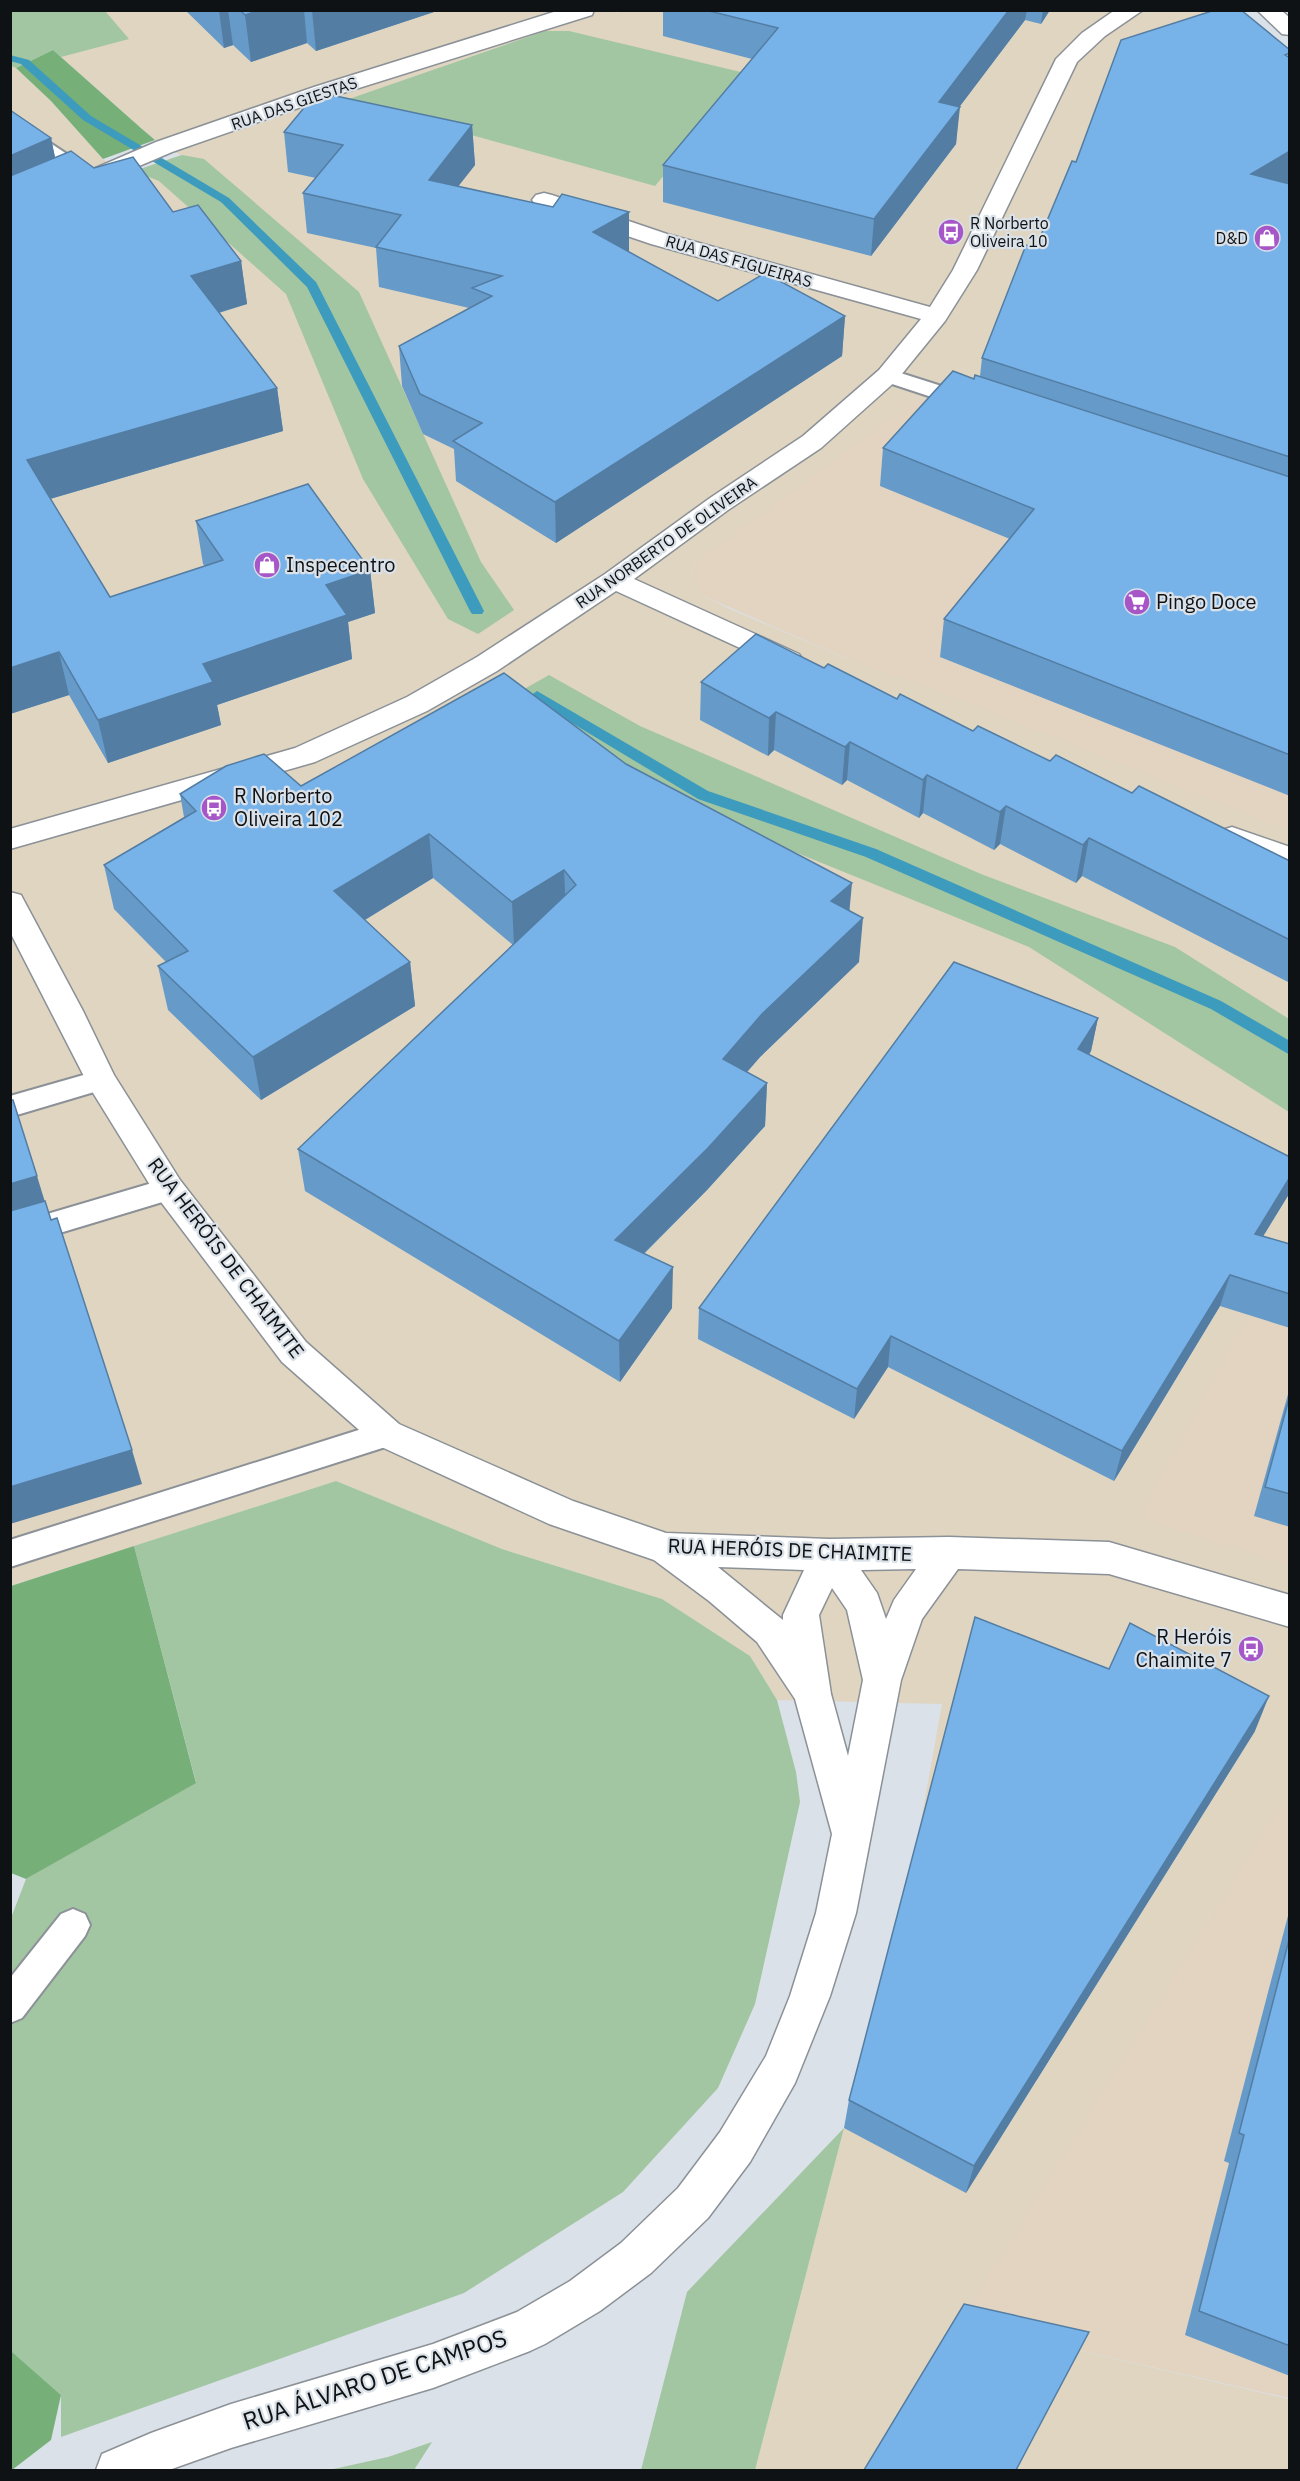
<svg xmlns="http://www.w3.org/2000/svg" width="1300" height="2481" font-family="'IBM Plex Sans',sans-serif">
<rect width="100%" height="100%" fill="#dae1e8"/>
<g fill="#e2d4c1">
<polygon points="919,397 1289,521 1289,832 920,685 871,669 703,596 692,576 695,561"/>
<polygon points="1289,1236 1289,1566 1137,1518"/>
<polygon points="1289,1788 1289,2398 958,2323"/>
</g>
<polygon fill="#dfd5c1" points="612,10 616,13 624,10 1208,10 1289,65 1289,521 919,397 695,561 692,576 703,596 730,609 871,669 920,685 1289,832 1289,1236 1138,1518 1289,1566 1289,1788 958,2323 1289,2399 1289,2470 755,2470 915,1855 942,1704 777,1700 750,1656 662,1599 502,1549 336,1481 11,1586 11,66 16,68 51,101 103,159 123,175 181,155 164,147 142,129 61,57 114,42 84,11"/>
<g fill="#a2c5a2">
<polygon points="11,11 105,11 129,39 61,57 53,50 16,68 11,66"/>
<polygon points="545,31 569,31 749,74 655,186 346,100"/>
<polygon points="182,155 204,159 359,292 481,562 514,610 478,634 448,619 363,479 286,294 159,181 134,171"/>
<polygon points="549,675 640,726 981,874 1175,947 1289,1019 1289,1112 1029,947 679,805 505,700"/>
<polygon points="336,1481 502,1549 662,1599 750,1656 777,1700 796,1772 800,1802 755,2004 718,2088 623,2192 464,2293 61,2437 61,2395 11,2351 11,1918 26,1879 196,1782 134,1546"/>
<polygon points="844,2128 755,2470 641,2470 687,2292"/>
<polygon points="432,2442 414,2470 329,2470 388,2457"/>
</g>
<g fill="#76b078">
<polygon points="53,50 142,129 155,140 103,159 51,101 16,68"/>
<polygon points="134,1546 196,1783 26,1879 11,1873 11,1586"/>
<polygon points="11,2351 61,2395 51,2440 12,2470"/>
</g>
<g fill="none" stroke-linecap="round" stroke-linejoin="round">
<g fill="#3d9bbd" fill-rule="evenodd">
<polygon points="10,55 29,60 91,116 229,198 316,282 484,611 482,614 472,614 470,611 307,287 221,202 83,120 21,64 10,61"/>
<polygon points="537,691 708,791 876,849 1221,1001 1290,1041 1290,1055 1211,1009 866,857 698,799 532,699 530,696"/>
</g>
<defs>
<g id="service">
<polygon points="10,119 17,121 97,174 100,178 97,182 83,182 10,134"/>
<polygon points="888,369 979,398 982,403 979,408 971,410 880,380 877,375 880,370"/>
<polygon points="101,1070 111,1073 115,1080 111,1087 10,1117 10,1096"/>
<polygon points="169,1178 179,1181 183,1189 179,1197 10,1248 10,1225"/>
<polygon points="387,1421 398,1425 402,1434 398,1443 10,1567 10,1540"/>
<polygon points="73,1909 85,1914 90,1925 85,1936 22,2018 10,2023 10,1978 61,1914"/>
</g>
<g id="minor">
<polygon points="560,10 594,10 592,15 330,97 172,152 10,221 10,205 156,142 314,87"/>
<polygon points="1115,10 1143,10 1105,36 1077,62 977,270 945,321 897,380 821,448 728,510 634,579 799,654 803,660 799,666 789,669 779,666 616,591 497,671 427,711 315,762 10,849 10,829 295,748 407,697 477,657 605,574 710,498 803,436 879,370 921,319 651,244 536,205 532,200 536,195 544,193 552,195 667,234 930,307 953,270 1056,59 1082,33"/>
<polygon points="1232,827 1290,847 1290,869 1222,844 1217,837 1222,830"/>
<path d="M10,892L21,895L83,1011L114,1075L180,1180L306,1342L399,1424L573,1501L666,1533L829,1539L949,1537L1109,1542L1290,1595V1627L1109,1574L958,1569L922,1619L901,1680L856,1913L830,1996L795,2083L750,2162L708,2218L651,2273L600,2311L545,2344L530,2351L433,2388L231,2448L169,2470H96L102,2454L151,2433L231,2404L433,2344L517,2312L570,2281L621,2243L678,2188L720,2132L766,2056L790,1996L816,1913L832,1834L795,1699L757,1642L709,1601L654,1560L549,1524L375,1444L282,1362L158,1198L90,1088L10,932ZM718,1567L804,1570L783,1615V1620ZM916,1569L894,1600L886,1619L877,1593L861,1570ZM832,1588L847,1610L863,1680L848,1756L831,1694L819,1615Z"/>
</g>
<polygon id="tertiary" points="1257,10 1281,10 1290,18 1290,35 1282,34"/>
</defs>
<use href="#service" stroke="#8b9197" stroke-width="4"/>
<use href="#minor" stroke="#8b9197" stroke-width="3"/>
<use href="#tertiary" stroke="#8b9197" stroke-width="3"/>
<use href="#service" fill="#fff" fill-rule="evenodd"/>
<use href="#minor" fill="#fff" fill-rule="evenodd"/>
<use href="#tertiary" fill="#fff" fill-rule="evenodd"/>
</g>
<g fill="#669ac8">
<polygon points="185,10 440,10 316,51 307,43 251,62 233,45 224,48"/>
<polygon points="663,10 1050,10 1041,24 1025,20 959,107 956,144 871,256 663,202 663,165 752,59 663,36"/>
<polygon points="10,110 51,138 55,158 94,168 173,212 241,261 247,304 219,313 277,388 283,431 50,499 110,597 205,566 203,564 196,521 370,570 375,613 348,622 352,659 217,705 221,725 108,763 69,695 10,714"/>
<polygon points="472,125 475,165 458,186 553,207 629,212 629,252 718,301 845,316 842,356 556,543 456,481 454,449 423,434 402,386 399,346 469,308 379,287 376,248 307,233 303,193 316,178 288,172 284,132"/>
<polygon points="1290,184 1290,796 940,657 944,619 1010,539 880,486 883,448 974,379 980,376 982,358 1036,247"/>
<polygon points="824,668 973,731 1132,793 1290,861 1290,983 1082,876 1076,883 1000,844 994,850 923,813 919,818 847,780 842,785 774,750 768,756 700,720 701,682"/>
<polygon points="626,764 850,910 859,962 760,1057 747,1072 767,1083 765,1126 707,1190 644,1254 672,1308 620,1382 305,1191 298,1149 513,945 433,878 365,920 410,962 415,1006 261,1100 168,1010 158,966 166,962 114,909 104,865 184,817 180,794"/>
<polygon points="1098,1018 1091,1051 1089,1055 1290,1157 1289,1194 1263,1236 1290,1244 1290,1328 1220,1306 1114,1481 888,1367 854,1419 698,1339 699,1308"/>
<polygon points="1290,1387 1290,1527 1254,1516"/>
<polygon points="1109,1669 1255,1731 966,2193 844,2128 849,2100"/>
<polygon points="1290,1908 1290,2376 1185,2335 1229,2163 1224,2161"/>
</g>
<g fill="#537da3">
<polygon points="219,10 228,10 233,45 224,48"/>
<polygon points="260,10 304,10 307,43 251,62 245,15"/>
<polygon points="312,10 440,10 316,51"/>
<polygon points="1009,10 1027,10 1025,20 936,138 939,102"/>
<polygon points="1043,10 1050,10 1041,24"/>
<polygon points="960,107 956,144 871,256 874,219"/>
<polygon points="472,125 475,165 432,220 429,180"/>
<polygon points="51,138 60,181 10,202 10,156"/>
<polygon points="1290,151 1290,184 1251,174"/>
<polygon points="629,212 629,252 593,232"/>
<polygon points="241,261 247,304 197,319 191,276"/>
<polygon points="845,316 842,356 556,543 555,502"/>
<polygon points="277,388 283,431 36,503 27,460"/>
<polygon points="370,570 375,613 348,622 352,659 217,705 221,725 108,763 98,720 203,664 326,585"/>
<polygon points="59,652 69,695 10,714 10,668"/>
<polygon points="776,712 774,750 768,756 769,718"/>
<polygon points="850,742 847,780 842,785 845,747"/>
<polygon points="927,775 923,813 919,818 923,780"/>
<polygon points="1006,806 1000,844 994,850 1000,812"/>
<polygon points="429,834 433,878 340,935 334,891"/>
<polygon points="1089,838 1082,876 1076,883 1083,845"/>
<polygon points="564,870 566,914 514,945 512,902"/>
<polygon points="852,883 848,926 831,901"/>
<polygon points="863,918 859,962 760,1057 722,1101 723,1059 762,1014"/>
<polygon points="410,962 415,1006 261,1100 253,1057"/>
<polygon points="1098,1018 1091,1051 1071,1082 1078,1049"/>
<polygon points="767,1083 765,1126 707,1190 616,1281 615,1240"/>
<polygon points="37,1176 48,1212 10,1223 10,1184"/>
<polygon points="1290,1177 1289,1194 1245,1266 1255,1234"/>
<polygon points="673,1267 672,1308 620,1382 619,1341"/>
<polygon points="1230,1275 1220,1306 1114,1481 1122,1451"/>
<polygon points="891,1336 888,1367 854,1419 857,1389"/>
<polygon points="132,1450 142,1484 10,1524 10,1487"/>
<polygon points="1269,1696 1255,1731 966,2193 974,2166"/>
</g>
<g fill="#77b3e9" stroke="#537da3" stroke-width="1.5">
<polygon points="240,10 260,10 245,15"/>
<polygon points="705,10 1009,10 939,102 960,107 874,219 663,165 778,28"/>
<polygon points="1215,10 1241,10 1290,50 1290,53 1285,55 1290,58 1290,151 1251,174 1290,184 1290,457 982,358 1026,245 1036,247 1072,161 1076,162 1121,40"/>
<polygon points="317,92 472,125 429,180 553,207 562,194 629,212 593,232 718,301 765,273 845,316 555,502 453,441 482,423 420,394 399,346 492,296 472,288 502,276 376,247 401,215 303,193 343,145 284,132"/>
<polygon points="10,110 51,138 10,156"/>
<polygon points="71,151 94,168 133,157 173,212 198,205 241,261 191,276 277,388 27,460 110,597 223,560 196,521 308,484 370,570 326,585 347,615 203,664 213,682 98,720 59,652 10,668 10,176"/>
<polygon points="953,371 974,379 975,375 1290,477 1290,755 944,619 1034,509 883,448"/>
<polygon points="756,634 824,668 828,664 897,699 900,694 973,731 978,726 1050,761 1056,755 1132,793 1139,786 1290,861 1290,940 1089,838 1083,845 1006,806 1000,812 927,775 923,780 850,742 845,747 776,712 769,718 701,682"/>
<polygon points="504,673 626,764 852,883 831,901 863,918 762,1014 723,1059 767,1083 708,1148 615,1240 673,1267 619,1341 298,1149 576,885 564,870 512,902 429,834 334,891 410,962 253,1057 158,966 188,951 104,865 196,811 180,794 226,766 264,754 301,786"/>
<polygon points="954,962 1098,1018 1078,1049 1290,1157 1290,1177 1255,1234 1290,1244 1290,1294 1230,1275 1122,1451 891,1336 857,1389 699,1308"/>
<polygon points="10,1100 13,1100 37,1176 10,1184"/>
<polygon points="45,1201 51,1220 57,1218 132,1450 10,1487 10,1211"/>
<polygon points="1290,1395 1290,1494 1265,1487"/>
<polygon points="975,1617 1109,1669 1130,1623 1269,1696 974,2166 849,2100"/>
<polygon points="1290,1936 1290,2346 1199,2311 1244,2135 1239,2133"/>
<polygon points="964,2304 1089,2332 1016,2470 864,2470"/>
</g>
<defs>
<symbol id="bus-disc" viewBox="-11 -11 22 22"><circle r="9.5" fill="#a656c7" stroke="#dae1e8"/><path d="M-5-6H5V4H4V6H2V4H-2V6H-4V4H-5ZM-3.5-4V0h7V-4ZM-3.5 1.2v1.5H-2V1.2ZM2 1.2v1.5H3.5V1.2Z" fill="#fff"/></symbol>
<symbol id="shop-disc" viewBox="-11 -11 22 22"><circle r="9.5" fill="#a656c7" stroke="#dae1e8"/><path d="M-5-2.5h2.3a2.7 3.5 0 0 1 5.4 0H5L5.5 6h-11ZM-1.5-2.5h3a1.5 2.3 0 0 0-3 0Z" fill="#fff"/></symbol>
<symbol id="supermarket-disc" viewBox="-11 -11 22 22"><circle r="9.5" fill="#a656c7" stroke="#dae1e8"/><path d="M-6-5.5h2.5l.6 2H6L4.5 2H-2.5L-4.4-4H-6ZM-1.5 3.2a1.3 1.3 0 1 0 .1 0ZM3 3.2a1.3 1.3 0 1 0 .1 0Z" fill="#fff"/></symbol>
</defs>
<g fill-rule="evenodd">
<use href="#bus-disc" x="936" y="217" width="30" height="30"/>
<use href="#shop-disc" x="1252" y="223" width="30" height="30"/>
<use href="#shop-disc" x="252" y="550" width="30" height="30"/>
<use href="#supermarket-disc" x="1122" y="587" width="30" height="30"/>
<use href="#bus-disc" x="199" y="793" width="30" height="30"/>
<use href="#bus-disc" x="1236" y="1634" width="30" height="30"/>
</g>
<g text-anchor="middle" stroke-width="4.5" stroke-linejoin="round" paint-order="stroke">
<g font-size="16" fill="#0f1214" stroke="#dae1e8">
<text transform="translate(294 103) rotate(-19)" y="6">RUA DAS GIESTAS</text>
<text transform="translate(739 261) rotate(16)" y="6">RUA DAS FIGUEIRAS</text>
<text transform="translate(666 542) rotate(-35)" y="6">RUA NORBERTO DE OLIVEIRA</text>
</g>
<g font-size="16" fill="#0f1214" stroke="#dae1e8" text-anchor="start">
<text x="970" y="229">R Norberto<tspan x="970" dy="18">Oliveira 10</tspan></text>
<text x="1248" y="244" text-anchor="end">D&amp;D</text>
</g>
<g font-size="20" fill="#0f1214" stroke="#dae1e8" text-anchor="start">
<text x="286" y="572">Inspecentro</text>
<text x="1156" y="609">Pingo Doce</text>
<text x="234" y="803">R Norberto<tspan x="234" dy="23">Oliveira 102</tspan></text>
<text x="1232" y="1644" text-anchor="end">R Heróis<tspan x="1232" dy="23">Chaimite 7</tspan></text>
</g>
<g font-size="20" fill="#0f1214" stroke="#dae1e8">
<text transform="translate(226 1258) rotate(53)" y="7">RUA HERÓIS DE CHAIMITE</text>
<text transform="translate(790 1550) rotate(2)" y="7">RUA HERÓIS DE CHAIMITE</text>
</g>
<g font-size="24" fill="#0f1214" stroke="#dae1e8">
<text transform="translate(375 2380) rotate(-18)" y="8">RUA ÁLVARO DE CAMPOS</text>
</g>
</g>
<rect width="1300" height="2481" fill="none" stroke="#0f1214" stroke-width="24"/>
</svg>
